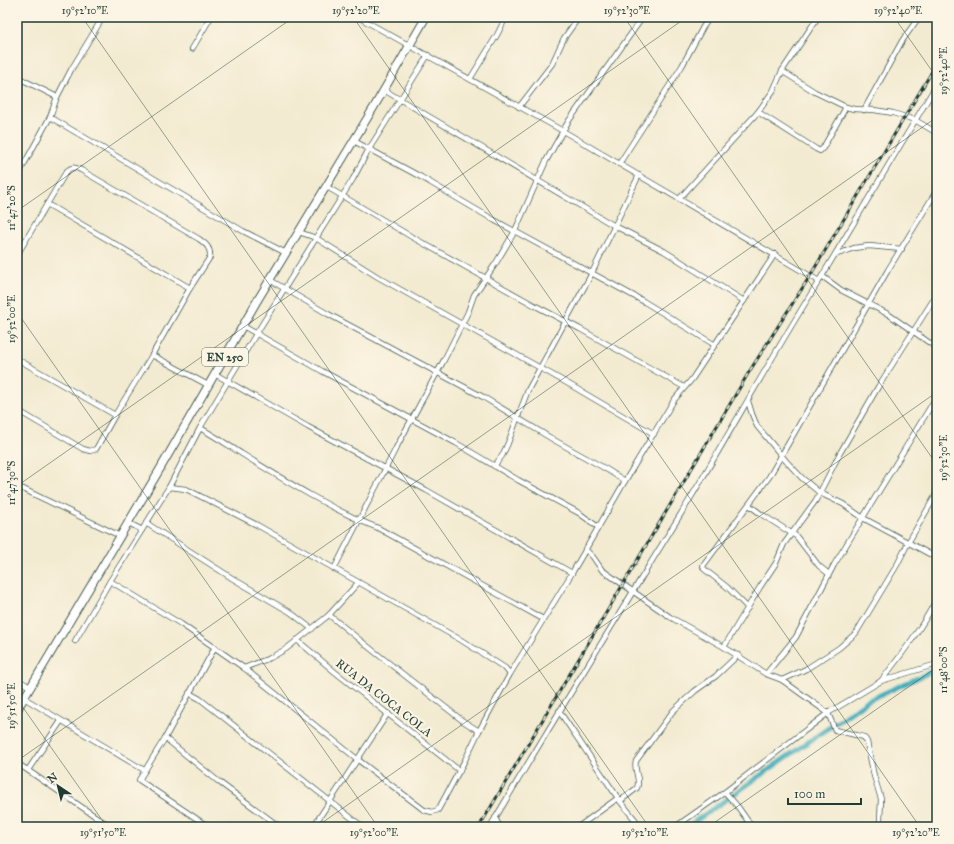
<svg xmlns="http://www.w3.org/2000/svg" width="954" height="844" font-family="'IM FELL Great Primer',serif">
<rect width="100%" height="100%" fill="#fcf5e5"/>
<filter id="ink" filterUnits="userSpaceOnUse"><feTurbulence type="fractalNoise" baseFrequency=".025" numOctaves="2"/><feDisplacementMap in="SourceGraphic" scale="8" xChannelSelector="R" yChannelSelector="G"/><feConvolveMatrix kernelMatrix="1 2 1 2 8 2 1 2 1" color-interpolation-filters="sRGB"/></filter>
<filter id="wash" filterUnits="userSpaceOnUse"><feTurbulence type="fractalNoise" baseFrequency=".012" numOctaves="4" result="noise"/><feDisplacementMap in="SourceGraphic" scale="16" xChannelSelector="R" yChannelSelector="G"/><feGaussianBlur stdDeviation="0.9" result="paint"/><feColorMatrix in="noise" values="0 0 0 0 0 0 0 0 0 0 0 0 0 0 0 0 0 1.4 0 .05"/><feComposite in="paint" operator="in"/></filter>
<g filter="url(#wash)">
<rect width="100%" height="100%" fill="#f3ebd1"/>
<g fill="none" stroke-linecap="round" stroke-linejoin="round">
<polyline stroke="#3fadbd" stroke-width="5" points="687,827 867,701 937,669"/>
</g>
</g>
<g filter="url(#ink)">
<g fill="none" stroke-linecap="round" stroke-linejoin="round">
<defs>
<g id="street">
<polyline points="358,17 563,131 819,281 937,84"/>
<polyline points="192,49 211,17"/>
<polyline points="782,71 815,92 846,107 854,109 874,110 893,113 915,120 937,133"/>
<polyline points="17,77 57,97"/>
<polyline points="470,79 497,35 506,17"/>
<polyline points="384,90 613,225 664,251 744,301"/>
<polyline points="519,107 552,64 564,38 579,17"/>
<polyline points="864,110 902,41 919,17"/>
<polyline points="758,112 816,149 820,151 823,148 846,107"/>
<polyline points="50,117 243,231 286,253"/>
<polyline points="354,141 421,177 494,220 643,301 715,345"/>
<polyline points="619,164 682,66 703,27 710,17"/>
<polyline points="17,177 50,117 57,97 71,70 103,17"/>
<polyline points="327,187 412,237 534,305 580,329 684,387"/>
<polyline points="680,198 758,112 773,91 782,71 818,17"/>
<polyline points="47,204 190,288"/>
<polyline points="299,232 316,238 378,277 567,383 654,434"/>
<path d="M17,255L66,172C71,166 75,167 81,170L199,239C206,244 211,248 210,257L190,288L152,355L115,415L96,449L90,451L83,449L17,410"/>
<polyline points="835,255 854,248 869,246 902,249"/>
<polyline points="822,276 841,290 888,314 937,348"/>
<polyline points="270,280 328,314 483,397 554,440 606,469 625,481"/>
<polyline points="243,326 322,371 456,443 518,480 579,513 598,527"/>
<polyline points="152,355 208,385"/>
<polyline points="17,359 115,415"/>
<polyline points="215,374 308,427 426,490 572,573"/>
<polyline points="748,401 752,414 757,426 786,461 802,478 820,493 843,504 863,518 937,558"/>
<path d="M200,428C215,436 228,445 242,454C284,480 332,510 378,528L543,619"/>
<polyline points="494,466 502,456 508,443 528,390 592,273 639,175"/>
<polyline points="17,486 120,536"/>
<polyline points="169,487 186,489 257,525 461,640 505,668 510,674"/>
<polyline points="749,505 761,514 796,536 819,566 829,574"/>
<polyline points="127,522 142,530"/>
<polyline points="146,523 235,580 290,612 312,629"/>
<polyline points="585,549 593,557 602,570 670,617 724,647 766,674 782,680 828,713 835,730 864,737 867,742 874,776 881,799 880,820 883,827"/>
<polyline points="334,569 396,448 444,360 468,312 474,295 496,263 515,231 546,161 568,122 643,17"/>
<polyline points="110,581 181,624 244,668 357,759 424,810 432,812 438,810 465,760 479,731 510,674 572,573 625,481 674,400 692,379 775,254"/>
<polyline points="748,608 727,587 704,569 703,566 769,477 888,270 937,190"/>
<polyline points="329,615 376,653 463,721 479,731"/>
<polyline points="297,640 335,672 460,771"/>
<polyline points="75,641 110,581 169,487 200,428 256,334 353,179 369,149 428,55"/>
<polyline points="724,647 760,587 776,563 784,544 816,500 840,453 878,387 937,294"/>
<polyline points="244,668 270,658 286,649 329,615 358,583"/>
<polyline points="766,674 796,637 834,565 937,396"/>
<polyline points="17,679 30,687"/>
<polyline points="782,680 806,669 839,648 856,633 897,565 908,543 937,493"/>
<path d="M881,681C902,654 922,628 937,598"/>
<polyline points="189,693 200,699 363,827"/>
<polyline points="24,698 144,770"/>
<polyline points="559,711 618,798"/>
<polyline points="165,738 219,782 280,827"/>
<polyline points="17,763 111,827"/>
<polyline points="28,770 61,721"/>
<polyline points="725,792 738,807 752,827"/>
<polyline points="620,801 641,827"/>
<polyline points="495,818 500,827"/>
<polyline points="209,827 139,780 165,738 215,647"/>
<polyline points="313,827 388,713"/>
<path d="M490,827C555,717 623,608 690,499C734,426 774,352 819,281"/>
<path d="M578,827L618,798L620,801L637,788C641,778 633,770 636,761L673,711L695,691L716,676L738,655"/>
<polyline points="675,827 725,792 828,713 881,681 937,664"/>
</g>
<polyline id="primary" points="17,710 160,469 257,301 374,107 426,17"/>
</defs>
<use href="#street" stroke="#3f574c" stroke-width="6"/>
<use href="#primary" stroke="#3f574c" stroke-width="9"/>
<use href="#street" stroke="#fff" stroke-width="4.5"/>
<use href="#primary" stroke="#fff" stroke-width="7"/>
<defs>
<polyline id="rail" points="479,827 749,372 810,276 937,63"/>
</defs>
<use href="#rail" stroke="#1f3d34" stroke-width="3"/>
<use href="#rail" stroke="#fcf5e5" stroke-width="1.5" stroke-dasharray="4.5" stroke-linecap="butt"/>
</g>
</g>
<path fill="none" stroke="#1f3d34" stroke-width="1" stroke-opacity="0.45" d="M82,17L649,827M353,17L920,827M624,17L937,465M894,17L937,78M17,211L294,17M17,312L378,827M17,486L687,17M17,699L107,827M17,761L937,117M316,827L937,392M708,827L937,667"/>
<g text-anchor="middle" stroke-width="4" stroke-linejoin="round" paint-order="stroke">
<rect fill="#fcf5e5" stroke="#617469" stroke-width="1" x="202" y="348" width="46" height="18" rx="3"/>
<g font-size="11" font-weight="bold" fill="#1f3d34">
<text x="225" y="361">EN 250</text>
</g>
<g font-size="12" fill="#1f3d34" stroke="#fcf5e5">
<text transform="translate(384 698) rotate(38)" y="4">RUA DA COCA COLA</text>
</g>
</g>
<rect width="954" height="844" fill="none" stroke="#fcf5e5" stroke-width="44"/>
<g transform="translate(58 786) rotate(325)" stroke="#fcf5e5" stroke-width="3" paint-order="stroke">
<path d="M0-3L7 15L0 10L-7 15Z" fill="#1f3d34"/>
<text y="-6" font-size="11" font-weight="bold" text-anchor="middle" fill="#1f3d34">N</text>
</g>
<path d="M788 798v6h73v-6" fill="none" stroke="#1f3d34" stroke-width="2"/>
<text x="794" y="798" font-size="12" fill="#1f3d34" stroke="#fcf5e5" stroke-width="3" paint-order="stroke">100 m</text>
<rect x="22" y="22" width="910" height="800" fill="none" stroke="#1f3d34" stroke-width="1.5"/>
<g font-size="10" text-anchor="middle" fill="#1f3d34">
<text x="85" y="14">19°52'10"E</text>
<text x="356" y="14">19°52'20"E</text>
<text x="627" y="14">19°52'30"E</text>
<text x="898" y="14">19°52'40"E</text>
<text transform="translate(943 71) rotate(-90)" y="4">19°52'40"E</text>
<text transform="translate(11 208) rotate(-90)" y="4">11°47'20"S</text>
<text transform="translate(11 319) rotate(-90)" y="4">19°52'00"E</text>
<text transform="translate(943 458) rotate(-90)" y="4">19°52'30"E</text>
<text transform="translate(11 483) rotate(-90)" y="4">11°47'30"S</text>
<text transform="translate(943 670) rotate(-90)" y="4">11°48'00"S</text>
<text transform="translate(11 706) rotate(-90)" y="4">19°51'50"E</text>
<text x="103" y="836">19°51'50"E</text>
<text x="374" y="836">19°52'00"E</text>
<text x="645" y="836">19°52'10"E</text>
<text x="916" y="836">19°52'20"E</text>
</g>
</svg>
